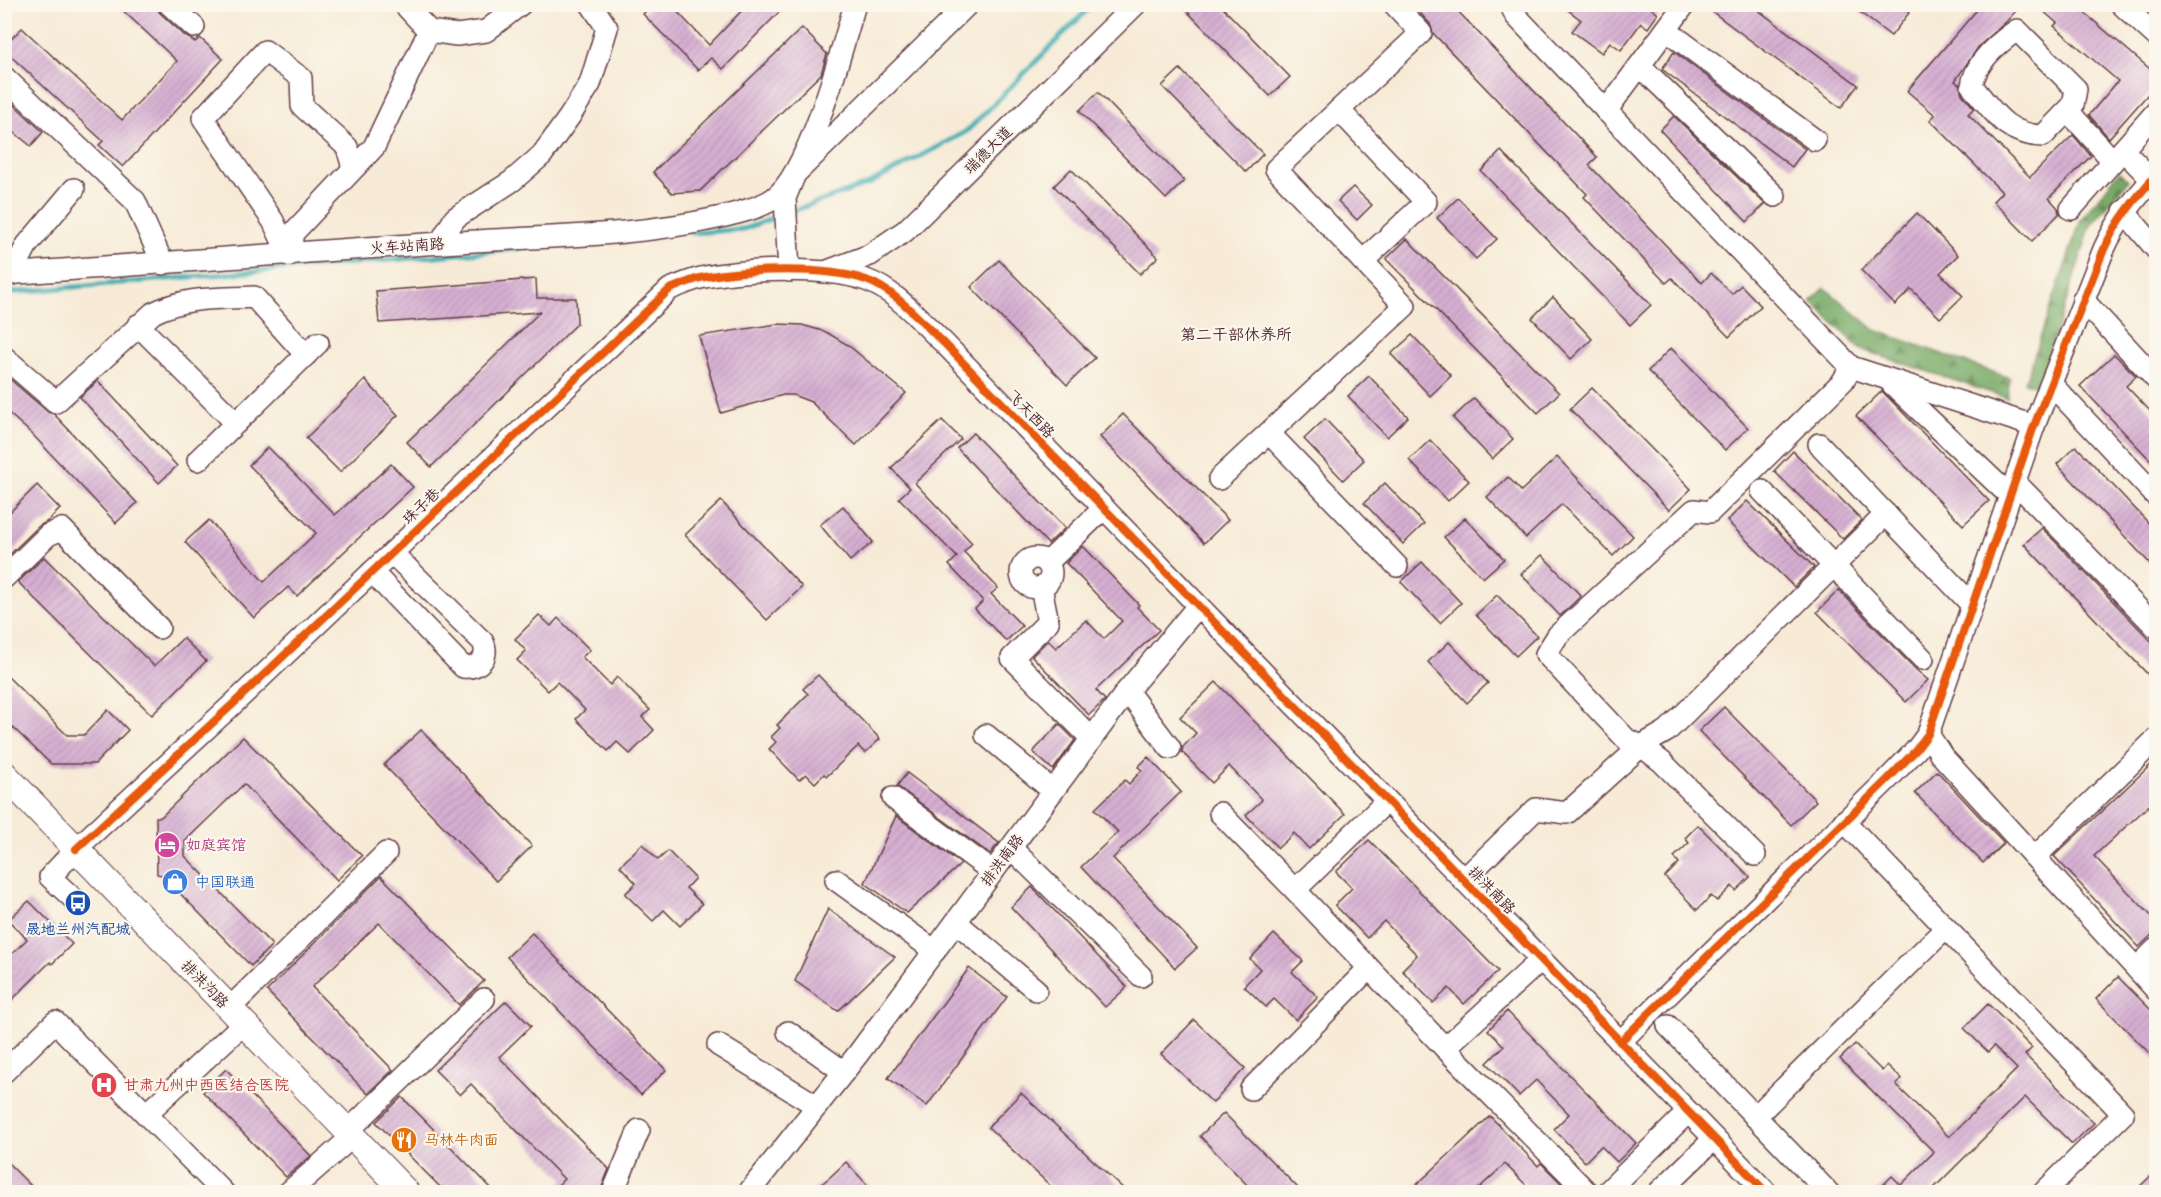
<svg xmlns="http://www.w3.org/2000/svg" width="2161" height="1197" font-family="'Shantell Sans','LXGW WenKai TC',sans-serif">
<defs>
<pattern id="forest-firs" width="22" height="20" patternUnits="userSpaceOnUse" patternTransform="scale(1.5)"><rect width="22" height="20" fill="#7a6"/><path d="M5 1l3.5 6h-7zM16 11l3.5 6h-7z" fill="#648a54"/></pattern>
<pattern id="building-hatch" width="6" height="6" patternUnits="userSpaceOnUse" patternTransform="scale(1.5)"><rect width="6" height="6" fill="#d6afd2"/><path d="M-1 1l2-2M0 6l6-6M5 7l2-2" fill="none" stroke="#b996b4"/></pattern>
</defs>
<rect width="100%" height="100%" fill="#fbf7ec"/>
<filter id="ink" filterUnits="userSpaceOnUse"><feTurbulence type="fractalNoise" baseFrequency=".0167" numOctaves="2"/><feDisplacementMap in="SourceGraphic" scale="12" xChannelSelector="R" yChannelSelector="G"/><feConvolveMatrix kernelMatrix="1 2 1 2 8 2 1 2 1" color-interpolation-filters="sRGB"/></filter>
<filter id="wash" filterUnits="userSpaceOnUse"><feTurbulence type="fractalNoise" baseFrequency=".008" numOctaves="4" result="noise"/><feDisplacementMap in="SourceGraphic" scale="24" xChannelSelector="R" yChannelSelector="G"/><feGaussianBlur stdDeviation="1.35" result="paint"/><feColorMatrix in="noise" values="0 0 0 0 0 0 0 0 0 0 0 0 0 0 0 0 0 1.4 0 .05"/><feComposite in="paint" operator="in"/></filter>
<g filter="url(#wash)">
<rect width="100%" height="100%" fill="#f7ebd7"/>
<g fill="url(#forest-firs)" stroke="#606448" stroke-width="1.5">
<polygon points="2119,172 2129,180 2091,225 2039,386 2025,382 2081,219"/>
<polygon points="1825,288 1875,330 2010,378 2007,398 1860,349 1811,301"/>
</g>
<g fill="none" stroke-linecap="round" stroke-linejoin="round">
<g stroke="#3cadb5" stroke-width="5">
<polyline points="790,212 869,184 967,131 1093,4"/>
<polyline points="691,233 744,229 781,215"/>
<polyline points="4,293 517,249"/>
</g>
</g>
<g id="blocks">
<g fill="url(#building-hatch)">
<polygon points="116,4 154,4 160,13 185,36 195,42 200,38 223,59 123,167 99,145 103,141 4,50 4,46 22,28 122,120 177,61"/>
<polygon points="653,4 670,4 709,45 748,4 787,4 723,69 711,58 698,70 643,14"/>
<polygon points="1180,4 1219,4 1290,77 1270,96"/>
<polygon points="1412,4 1451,4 1597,157 1589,165 1702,283 1711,273 1732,294 1741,285 1761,306 1729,337 1672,278 1666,283 1584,197 1587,194 1433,33 1430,24"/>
<polygon points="1560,4 1646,4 1658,14 1648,28 1641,23 1621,50 1610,42 1602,53 1572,31 1581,20"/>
<polygon points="1702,4 1750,4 1858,85 1841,108"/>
<polygon points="1849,4 1897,4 1909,13 1891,36"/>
<polygon points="1982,4 2022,4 2007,21 1979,46 1955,81 1960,85 1962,94 1974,108 1968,114 2030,177 2073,135 2091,156 2049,198 2058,208 2059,214 2032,241 1993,201 2002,192 1930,120 1935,115 1907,91"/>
<polygon points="2035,4 2074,4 2157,75 2157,84 2109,138 2089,115 2118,81 2054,26 2057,23"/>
<polygon points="802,28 827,54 821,74 700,191 672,193 653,172"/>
<polygon points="1674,52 1805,149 1792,167 1663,70 1662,69"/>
<polygon points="1180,69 1263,154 1246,172 1162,86"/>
<polygon points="1098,92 1184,181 1166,199 1079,111"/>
<polygon points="4,95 43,132 31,146 4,124"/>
<polygon points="1674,116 1765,204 1747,222 1660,130"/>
<polygon points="1501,151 1651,305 1630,325 1481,171"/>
<polygon points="1071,169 1158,257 1140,274 1054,186"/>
<polygon points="1353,187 1372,205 1357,220 1338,201"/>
<polygon points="1458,198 1497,239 1476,259 1437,218"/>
<polygon points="1917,213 1958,255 1940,273 1963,296 1940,318 1911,289 1895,305 1861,270"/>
<polygon points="1407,239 1559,393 1538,413 1386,259"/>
<polygon points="999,260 1095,358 1067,385 971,287"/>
<polygon points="536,279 537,298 576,298 577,324 431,467 407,442 540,312 379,323 376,291"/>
<polygon points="1553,297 1592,339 1571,359 1532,318"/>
<polygon points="777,324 802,325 826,332 848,345 906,393 856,445 811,402 793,395 783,395 721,413 699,336"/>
<polygon points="1412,335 1451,376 1430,396 1391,354"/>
<polygon points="1671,348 1748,428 1725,450 1648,371"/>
<polygon points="2114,354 2136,376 2126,386 2157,418 2157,467 2080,386"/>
<polygon points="4,374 48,412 54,414 137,503 116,523 32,434 4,409"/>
<polygon points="1369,376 1408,417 1387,437 1348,396"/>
<polygon points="365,380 398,415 340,472 306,438"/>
<polygon points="98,381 177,466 159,483 80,397"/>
<polygon points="1592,388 1691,489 1669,510 1570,409"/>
<polygon points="1882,391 1989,501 1963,525 1856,416"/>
<polygon points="1474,398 1513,439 1492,459 1453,418"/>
<polygon points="1123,414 1228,520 1204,543 1100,437"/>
<polygon points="1325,419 1364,460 1343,480 1304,439"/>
<polygon points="942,420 961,439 915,483 972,543 964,552 998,588 991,594 1022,626 1006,641 975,609 983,601 949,565 957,557 899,498 910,488 891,468"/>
<polygon points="973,433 1065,528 1048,544 957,448"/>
<polygon points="1430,440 1469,481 1448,501 1409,460"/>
<polygon points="2076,446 2157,532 2157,571 2057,464"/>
<polygon points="268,447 335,515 391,464 413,487 297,596 288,587 254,618 185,542 209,520 264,582 316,533 249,465"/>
<polygon points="1793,451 1862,520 1843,539 1774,471"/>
<polygon points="1557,457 1633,536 1613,556 1562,504 1526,538 1487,497 1508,477 1521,491"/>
<polygon points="1385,483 1424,524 1403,544 1364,503"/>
<polygon points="37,485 60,509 48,521 39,526 4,560 4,518"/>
<polygon points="721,501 802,587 767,620 685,535"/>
<polygon points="1747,501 1814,567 1794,587 1727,521"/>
<polygon points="843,506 873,542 850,561 820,525"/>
<polygon points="1465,518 1504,559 1483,578 1444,537"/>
<polygon points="2042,528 2157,647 2157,684 2024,544"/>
<polygon points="1083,546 1139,605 1137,607 1159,630 1096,690 1105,700 1089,715 1032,656 1048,640 1056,648 1086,620 1104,639 1122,621 1066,563"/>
<polygon points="1542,555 1581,596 1560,616 1521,574"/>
<polygon points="44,557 154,666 183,638 206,661 152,715 18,582"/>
<polygon points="1422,562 1461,603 1440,623 1401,582"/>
<polygon points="1839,590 1914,668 1928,680 1906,702 1817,612"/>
<polygon points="1497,595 1537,636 1516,656 1476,615"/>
<polygon points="539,615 551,626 558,618 590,650 582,657 610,685 617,677 650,710 642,717 654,730 630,754 617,742 608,751 576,719 585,710 557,682 548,691 517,660 526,651 515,639"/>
<polygon points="1449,642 1488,683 1467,703 1428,662"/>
<polygon points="4,673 67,735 84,735 108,710 128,730 95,764 51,764 4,719"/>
<polygon points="818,675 880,739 865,753 858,746 827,776 824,774 815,783 806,774 799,780 769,749 776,742 771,737 780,728 777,725 808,694 803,689"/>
<polygon points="1216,682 1345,814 1309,849 1294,833 1278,848 1246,815 1262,800 1229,766 1212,783 1182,752 1183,747 1196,733 1180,717"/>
<polygon points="1724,707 1816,801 1791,825 1699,731"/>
<polygon points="1059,724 1075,740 1053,770 1033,752"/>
<polygon points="421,730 532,846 496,881 384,765"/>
<polygon points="243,737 362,856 337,880 244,784 185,841 185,856 272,945 251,966 162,875 157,874 156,817 161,817"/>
<polygon points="1148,757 1181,792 1113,858 1197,948 1175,968 1081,867 1118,832 1095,809 1125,780 1129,784 1142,770 1138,767"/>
<polygon points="2157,759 2157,798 2094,856 2157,922 2157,930 2139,947 2054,856"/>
<polygon points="1937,771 2004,843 1983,863 1915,793"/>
<polygon points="907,773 999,843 990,854 897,786"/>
<polygon points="896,816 961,864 907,913 865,883"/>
<polygon points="1698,825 1750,877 1736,891 1732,886 1717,901 1711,896 1697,910 1665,877 1679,863 1674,857 1689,843 1685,838"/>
<polygon points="1369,840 1498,971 1464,1004 1449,988 1433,1003 1402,970 1417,955 1384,921 1367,938 1335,905 1352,888 1336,872"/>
<polygon points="642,844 658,860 668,851 695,878 686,888 702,904 680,926 664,910 653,921 625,894 636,883 620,866"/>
<polygon points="381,876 484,981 459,1005 379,923 312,987 393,1070 368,1094 267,991"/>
<polygon points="1032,887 1127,987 1105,1007 1011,907"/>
<polygon points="29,901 72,944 52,964 50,962 4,1008 4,962 27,939 8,920"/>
<polygon points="828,909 895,957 838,1011 795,981"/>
<polygon points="532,933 666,1070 641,1095 507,957"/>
<polygon points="1274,934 1303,961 1292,972 1318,997 1296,1020 1274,999 1266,1007 1244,986 1260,969 1250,959"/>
<polygon points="969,968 1007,997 927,1106 888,1078"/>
<polygon points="2118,977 2157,1016 2157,1061 2096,999"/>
<polygon points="506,1001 531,1026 499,1057 609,1169 600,1192 551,1192 564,1179 471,1084 460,1095 435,1070"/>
<polygon points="1988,1004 2032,1048 2025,1055 2094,1123 2072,1144 2025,1097 1930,1192 1876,1192 1892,1176 1901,1185 1934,1152 1840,1059 1855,1044 1882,1071 1887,1065 1902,1079 1896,1085 1949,1137 2017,1069 1994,1046 1988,1052 1964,1028"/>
<polygon points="1507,1011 1636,1143 1617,1162 1601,1146 1585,1162 1554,1129 1569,1114 1536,1080 1519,1096 1487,1063 1504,1046 1488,1030"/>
<polygon points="1194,1020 1245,1068 1213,1103 1161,1054"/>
<polygon points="226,1069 311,1156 286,1177 203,1092"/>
<polygon points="1021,1093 1127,1192 1057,1192 988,1127"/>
<polygon points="402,1097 495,1192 445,1192 376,1122"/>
<polygon points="1224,1113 1302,1192 1254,1192 1200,1136"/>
<polygon points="1490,1116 1538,1166 1541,1163 1570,1192 1533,1192 1505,1164 1475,1192 1409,1192"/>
<polygon points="4,1159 37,1192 4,1192"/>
<polygon points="846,1162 874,1192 812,1192 830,1177"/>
<polygon points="2157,1170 2157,1192 2134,1192"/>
</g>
</g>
</g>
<g filter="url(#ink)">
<use href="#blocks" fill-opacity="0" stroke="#643e45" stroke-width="1.5"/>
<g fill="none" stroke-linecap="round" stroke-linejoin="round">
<defs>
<g id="minor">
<polyline points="169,4 194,27"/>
<polyline points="404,4 429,31 457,35 486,31 521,4"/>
<polyline points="1510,4 1516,16 1851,367 2034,426"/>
<polyline points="2121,4 2156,36"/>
<polyline points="1666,30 1815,140"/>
<path d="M2017,30L2076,89L2073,105L2043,136C2006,135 1994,112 1972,86C1975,62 1998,43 2017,30Z"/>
<polyline points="1640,66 1775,196"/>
<polyline points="4,77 135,201 163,264"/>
<polyline points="1339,110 1426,202 1363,261"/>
<polyline points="1606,111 1685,4"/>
<polyline points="2068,111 2113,161"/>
<polyline points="2123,150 2152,180"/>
<polyline points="2071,209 2156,112"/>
<polyline points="2124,211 2156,249"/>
<polyline points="440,243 455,218 512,181 542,155 570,116 590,84 607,28 591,4"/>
<polyline points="289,255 273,221 203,118 265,51 301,78 302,106 347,147 353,168"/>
<polyline points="289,255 293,233 374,147 429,31"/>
<polyline points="789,271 785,198 795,174 968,4"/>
<polyline points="825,272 870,255 905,231 1136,4"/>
<path d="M4,274C156,264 308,251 460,242C546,236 632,237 717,218C733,214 758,209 773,199C809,174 842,49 855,4"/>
<polyline points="12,274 27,245 74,189"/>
<polyline points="2083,300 2156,379"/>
<polyline points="138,325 236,423"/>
<path d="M4,357L56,402L153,313C186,296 218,299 254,297L306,355"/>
<polyline points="1892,384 2010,496"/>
<polyline points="2051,384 2156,496"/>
<polyline points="1269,433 1397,566"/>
<polyline points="1819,444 1972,605"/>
<polyline points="198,460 318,343"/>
<polyline points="1219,479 1405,306 1276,169 1421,33 1394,4"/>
<polyline points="2015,482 2156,627"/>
<polyline points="1762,491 1923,659"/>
<circle cx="1036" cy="573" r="15"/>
<polyline points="1047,563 1104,508"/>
<path d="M372,572L463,667C479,669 490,657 483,642L392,553"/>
<polyline points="4,578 48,535 62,529 159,628"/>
<polyline points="1041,587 1048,622 1012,658 1092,739"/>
<polyline points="1127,691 1170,748"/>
<polyline points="1928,734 1942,756 2156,990"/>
<polyline points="986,735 1053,791"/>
<polyline points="893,798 993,872"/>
<polyline points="1220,813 1295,890 1387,801"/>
<polyline points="1844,821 2123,1114 2044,1192"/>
<polyline points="1011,848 1141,976"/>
<polyline points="1755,855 1662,762 1641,746 1627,740 1546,654 1558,635 1694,510 1710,512 1843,381 1851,367"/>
<polyline points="2035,857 2156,739"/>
<polyline points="836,880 935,951"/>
<polyline points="1463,880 1536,809 1567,813 1641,746 1667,731 1886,514"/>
<polyline points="1295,890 1445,1048 1541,960"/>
<path d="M78,903L50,877L76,849L233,704L670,289C681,285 693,279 705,277C746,269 826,266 866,280C897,291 921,322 944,343L1766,1192"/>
<polyline points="956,922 1036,990"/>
<polyline points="2137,968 2156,949"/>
<polyline points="229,1009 386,853"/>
<polyline points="1668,1026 1828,1192"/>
<polyline points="788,1032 844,1072"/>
<path d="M1620,1042L1889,778L1916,750L1928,734L2034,426L2104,249C2117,220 2135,199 2156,175"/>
<polyline points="718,1045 817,1106"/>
<polyline points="1445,1048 1587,1192"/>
<polyline points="4,1072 55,1022 223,1192"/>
<polyline points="1251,1089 1369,968"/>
<polyline points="146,1114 243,1024"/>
<polyline points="1755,1117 1946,928"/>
<polyline points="347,1132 484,999"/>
<polyline points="289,1192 352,1137"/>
<polyline points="613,1192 639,1130"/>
<polyline points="749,1192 858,1054 1127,691 1198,606"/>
<polyline points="1607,1192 1688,1112"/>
<polyline points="1659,1192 1714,1139"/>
</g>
<polyline id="major" points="4,774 406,1192"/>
</defs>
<use href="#minor" stroke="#643e45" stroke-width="24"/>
<use href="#major" stroke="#643e45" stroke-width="28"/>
<use href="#minor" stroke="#fff" stroke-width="21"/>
<use href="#major" stroke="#fff" stroke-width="26"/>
<defs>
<g id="cycleway">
<path d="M76,849L233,704L670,289C681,285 693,279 705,277C746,269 826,266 866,280C897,291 921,322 944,343L1766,1192"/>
<path d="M1620,1042L1889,778L1916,750L1928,734L2034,426L2104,249C2117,220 2135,199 2156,175"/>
</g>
</defs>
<use href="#cycleway" stroke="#fbf7ec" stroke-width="11"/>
<use href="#cycleway" stroke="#e8590c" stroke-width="8"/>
</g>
</g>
<defs>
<symbol id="hotel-disc" viewBox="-11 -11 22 22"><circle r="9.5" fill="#d1479c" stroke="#fbf7ec"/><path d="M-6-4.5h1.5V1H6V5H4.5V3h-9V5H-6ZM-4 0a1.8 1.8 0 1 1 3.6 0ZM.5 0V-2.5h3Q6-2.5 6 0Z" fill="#fff"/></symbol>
<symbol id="shop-disc" viewBox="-11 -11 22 22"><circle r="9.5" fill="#3f7fe0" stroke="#fbf7ec"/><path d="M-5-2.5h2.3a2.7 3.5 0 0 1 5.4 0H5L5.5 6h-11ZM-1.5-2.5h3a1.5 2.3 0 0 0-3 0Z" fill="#fff"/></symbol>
<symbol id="bus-disc" viewBox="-11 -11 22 22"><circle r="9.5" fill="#1a4fb4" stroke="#fbf7ec"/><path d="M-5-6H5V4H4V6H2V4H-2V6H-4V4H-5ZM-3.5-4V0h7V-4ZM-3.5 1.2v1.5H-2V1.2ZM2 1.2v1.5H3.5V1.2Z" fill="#fff"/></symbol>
<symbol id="hospital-disc" viewBox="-11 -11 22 22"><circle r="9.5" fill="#e0444e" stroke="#fbf7ec"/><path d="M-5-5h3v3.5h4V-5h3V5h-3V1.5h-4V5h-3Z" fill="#fff"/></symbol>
<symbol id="restaurant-disc" viewBox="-11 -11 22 22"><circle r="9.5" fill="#e8710a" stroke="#fbf7ec"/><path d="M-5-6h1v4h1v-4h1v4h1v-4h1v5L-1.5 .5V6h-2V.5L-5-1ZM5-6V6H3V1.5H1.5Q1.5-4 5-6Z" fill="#fff"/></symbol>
</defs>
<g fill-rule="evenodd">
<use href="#hotel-disc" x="152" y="830" width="30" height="30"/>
<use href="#shop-disc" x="160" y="867" width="30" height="30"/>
<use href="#bus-disc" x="63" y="888" width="30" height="30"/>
<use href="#hospital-disc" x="89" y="1070" width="30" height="30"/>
<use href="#restaurant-disc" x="389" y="1125" width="30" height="30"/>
</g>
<g text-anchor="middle" stroke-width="4.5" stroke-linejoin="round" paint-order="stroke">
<g font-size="15" fill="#4a1f2b" stroke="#fbf7ec">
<text transform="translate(988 150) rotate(-45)" y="5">瑞德大道</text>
<text transform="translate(407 246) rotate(-4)" y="5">火车站南路</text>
<text transform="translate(1031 414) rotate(46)" y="5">飞天西路</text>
<text transform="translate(421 506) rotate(-43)" y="5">珠子巷</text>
<text transform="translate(1002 860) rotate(-53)" y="5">排洪南路</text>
<text transform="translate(1492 890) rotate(46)" y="5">排洪南路</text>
<text transform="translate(205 984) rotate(46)" y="5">排洪沟路</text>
</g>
<g font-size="15" fill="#b23c85" stroke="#fbf7ec" text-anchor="start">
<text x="186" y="850">如庭宾馆</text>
</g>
<g font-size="15" fill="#366cbe" stroke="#fbf7ec" text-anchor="start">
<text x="195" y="887">中国联通</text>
</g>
<g font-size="15" fill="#164399" stroke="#fbf7ec">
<text x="78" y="934">晟地兰州汽配城</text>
</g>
<g font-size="15" fill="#be3a42" stroke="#fbf7ec" text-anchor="start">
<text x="124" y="1090">甘肃九州中西医结合医院</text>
</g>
<g font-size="15" fill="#c56008" stroke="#fbf7ec" text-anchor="start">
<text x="424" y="1145">马林牛肉面</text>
</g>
<g font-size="16" fill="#4a1f2b" stroke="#fbf7ec">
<text x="1236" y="340">第二干部休养所</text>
</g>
</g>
<rect width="2161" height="1197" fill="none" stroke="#fbf7ec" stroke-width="24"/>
</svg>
